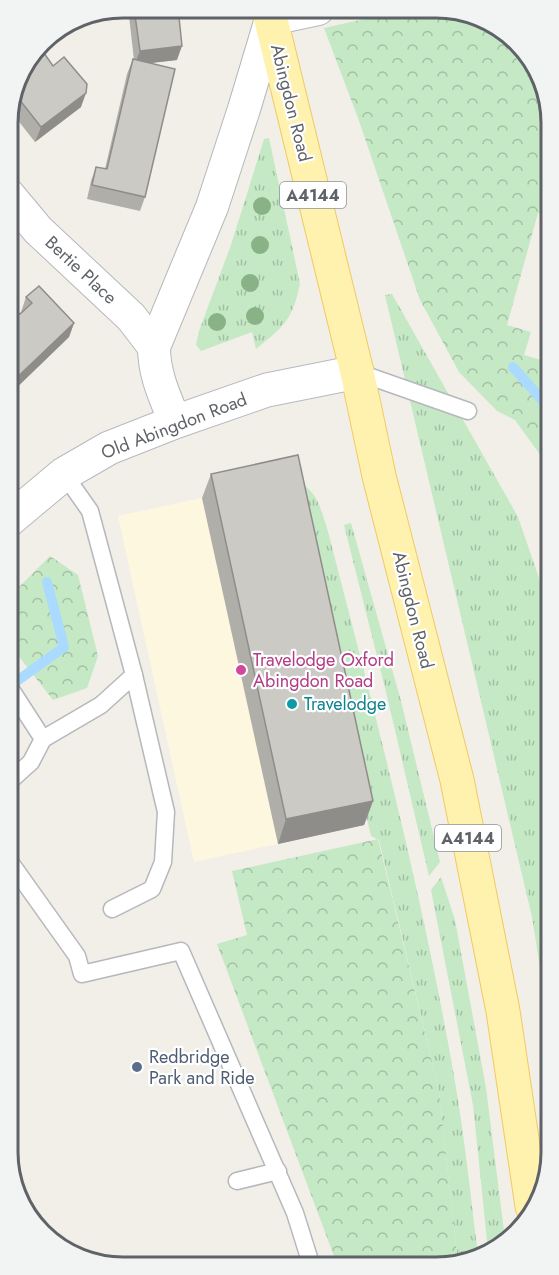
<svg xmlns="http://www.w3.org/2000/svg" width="559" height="1275" font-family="Jost,sans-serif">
<defs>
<pattern id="grass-tufts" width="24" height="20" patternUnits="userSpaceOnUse" patternTransform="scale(1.5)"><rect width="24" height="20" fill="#c5e8c5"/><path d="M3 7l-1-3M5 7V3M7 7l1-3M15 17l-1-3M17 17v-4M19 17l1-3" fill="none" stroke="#a3c0a4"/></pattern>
<pattern id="forest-crowns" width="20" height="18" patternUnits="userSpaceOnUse" patternTransform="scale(1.5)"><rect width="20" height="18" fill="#c5e8c5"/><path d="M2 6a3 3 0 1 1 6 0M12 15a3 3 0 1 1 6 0" fill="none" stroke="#a3c0a4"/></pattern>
</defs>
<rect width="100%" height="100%" fill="#f1efe8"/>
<polygon fill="#fef7e0" points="289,479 364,825 194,862 118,516"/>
<g fill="url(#grass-tufts)">
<path d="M269,138L300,284C292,321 284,326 256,349L252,332L201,351L196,345L199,331L231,245L264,139Z"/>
<polygon points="392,294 518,517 539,578 549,638 551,1038 532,917 385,295"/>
<path d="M298,481C318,493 320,507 327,528C374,709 422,892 454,1076C464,1133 470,1190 477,1247L478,1256L467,1263L458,1264L439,1091L379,840L371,836L352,756Z"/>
<polygon points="351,523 401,701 440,862 429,876 387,696 344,525"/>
<polygon points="441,877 455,920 486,1088 505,1239 488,1250 473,1105 431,890"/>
</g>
<g fill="url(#forest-crowns)">
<polygon points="410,9 459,10 514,39 519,54 533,67 547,92 548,216 538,213 507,325 531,332 524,355 548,362 549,467 515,420 497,411 459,372 420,300 358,118 324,28"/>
<polygon points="50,556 78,575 98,656 87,688 53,700 10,645 9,597"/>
<polygon points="378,839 439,1091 458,1264 337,1264 217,944 247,935 232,871"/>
</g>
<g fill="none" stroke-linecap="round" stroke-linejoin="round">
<g stroke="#aadaff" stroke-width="10">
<polyline points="513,367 549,408"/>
<polyline points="10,686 64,647 47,582"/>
</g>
<defs>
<g id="lane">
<polyline points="357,372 468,411"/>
<polyline points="64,474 90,511 134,675 166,812 163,862 152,889 112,909"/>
<polyline points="10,688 43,739"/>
<polyline points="10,781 31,762 43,739 101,705 134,675"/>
<polyline points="10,862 77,956 82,974 181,951 295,1213 311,1264"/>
<polyline points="237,1181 278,1171"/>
</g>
<g id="street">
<polyline points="8,194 38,230 131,317 154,347"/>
<path d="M175,422C165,397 154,375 154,347L212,207L244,109L271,19L318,9"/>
</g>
<polyline id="secondary" points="9,520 64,474 109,448 175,422 267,390 357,372"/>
<polyline id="primary" points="268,8 357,372 379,476 457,780 503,1011 532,1206"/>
</defs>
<use href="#lane" stroke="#b5b8bc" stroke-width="19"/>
<use href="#street" stroke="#b5b8bc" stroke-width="34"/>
<use href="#secondary" stroke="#b6babf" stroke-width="35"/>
<use href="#primary" stroke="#f2c960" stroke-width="35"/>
<use href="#lane" stroke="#fff" stroke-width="16"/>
<use href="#street" stroke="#fff" stroke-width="32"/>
<use href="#secondary" stroke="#fff" stroke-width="33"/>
<use href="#primary" stroke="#fff2af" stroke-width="33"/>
</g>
<g fill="#89b387">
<circle cx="262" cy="206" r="9"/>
<circle cx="260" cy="245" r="9"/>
<circle cx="250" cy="283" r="9"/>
<circle cx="255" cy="316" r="9"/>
<circle cx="217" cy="322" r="9"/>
</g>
<g fill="#afaea9">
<polygon points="121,8 178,8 177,60 149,63 145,197 140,211 87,199 91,181 96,167 105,169 127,74 133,59 134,60 129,16 122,17"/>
<polygon points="20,71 81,107 35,142 9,109"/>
<polygon points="26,297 74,323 69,337 9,395 8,303 20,314 22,312 21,312"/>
<polygon points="211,474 373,801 364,825 278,844 202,498"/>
</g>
<g fill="#8f8d8a">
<polygon points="125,8 132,8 129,16 122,17"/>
<polygon points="182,46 177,60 134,65 140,51"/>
<polygon points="86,93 81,107 35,142 41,127"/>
<polygon points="74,323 69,337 9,395 9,385"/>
<polygon points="373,801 364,825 278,844 286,819"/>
</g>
<g fill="#cccac5" stroke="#8f8d8a" stroke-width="1.5">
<polygon points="134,8 178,8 182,46 140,51"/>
<polygon points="39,46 53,66 64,57 87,84 86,93 41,127 15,94 20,91 16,85 20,71"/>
<polygon points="133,59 175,69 145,197 92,185 96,167 107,169"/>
<polygon points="39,286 74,323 9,385 8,303 20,314 32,303 26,297"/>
<polygon points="298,455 373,801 286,819 211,474"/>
</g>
<circle fill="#d1479c" stroke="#fff" stroke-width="2" cx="241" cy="670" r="6"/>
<circle fill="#0f9aa8" stroke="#fff" stroke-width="2" cx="292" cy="704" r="6"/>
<circle fill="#5c6f8a" stroke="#fff" stroke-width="2" cx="137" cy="1067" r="6"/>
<g text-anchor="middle" stroke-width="4.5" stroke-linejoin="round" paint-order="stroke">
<g fill="#fff" stroke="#8f9295" stroke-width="1.5">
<rect x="280" y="182" width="66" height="26" rx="4.5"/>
<rect x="435" y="825" width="66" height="26" rx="4.5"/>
</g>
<g font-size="16" font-weight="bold" fill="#5f6368">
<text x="313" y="201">A4144</text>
<text x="468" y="844">A4144</text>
</g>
<g font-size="18" fill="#5f6368" stroke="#fff">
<text transform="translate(291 103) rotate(76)" y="6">Abingdon Road</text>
<text transform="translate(81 270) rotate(43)" y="6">Bertie Place</text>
<text transform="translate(174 426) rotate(-21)" y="6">Old Abingdon Road</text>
<text transform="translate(413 610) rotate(76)" y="6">Abingdon Road</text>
</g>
<g font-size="18" fill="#b23c85" stroke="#fff" text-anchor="start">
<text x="253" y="666">Travelodge Oxford<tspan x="253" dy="21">Abingdon Road</tspan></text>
</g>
<g font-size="18" fill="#0d838f" stroke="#fff" text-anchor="start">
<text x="304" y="710">Travelodge</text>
</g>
<g font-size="18" fill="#4e5e75" stroke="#fff" text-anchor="start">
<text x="149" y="1063">Redbridge<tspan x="149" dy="21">Park and Ride</tspan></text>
</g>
</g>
<path d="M0 0H559V1275H0ZM123 18H436A105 105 0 0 1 541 123V1152A105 105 0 0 1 436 1257H123A105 105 0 0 1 18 1152V123A105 105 0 0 1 123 18Z" fill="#f2f3f3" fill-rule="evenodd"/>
<path fill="none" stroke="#5f6368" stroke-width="3" d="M123 18H436A105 105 0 0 1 541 123V1152A105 105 0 0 1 436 1257H123A105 105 0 0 1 18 1152V123A105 105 0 0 1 123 18Z"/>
</svg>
